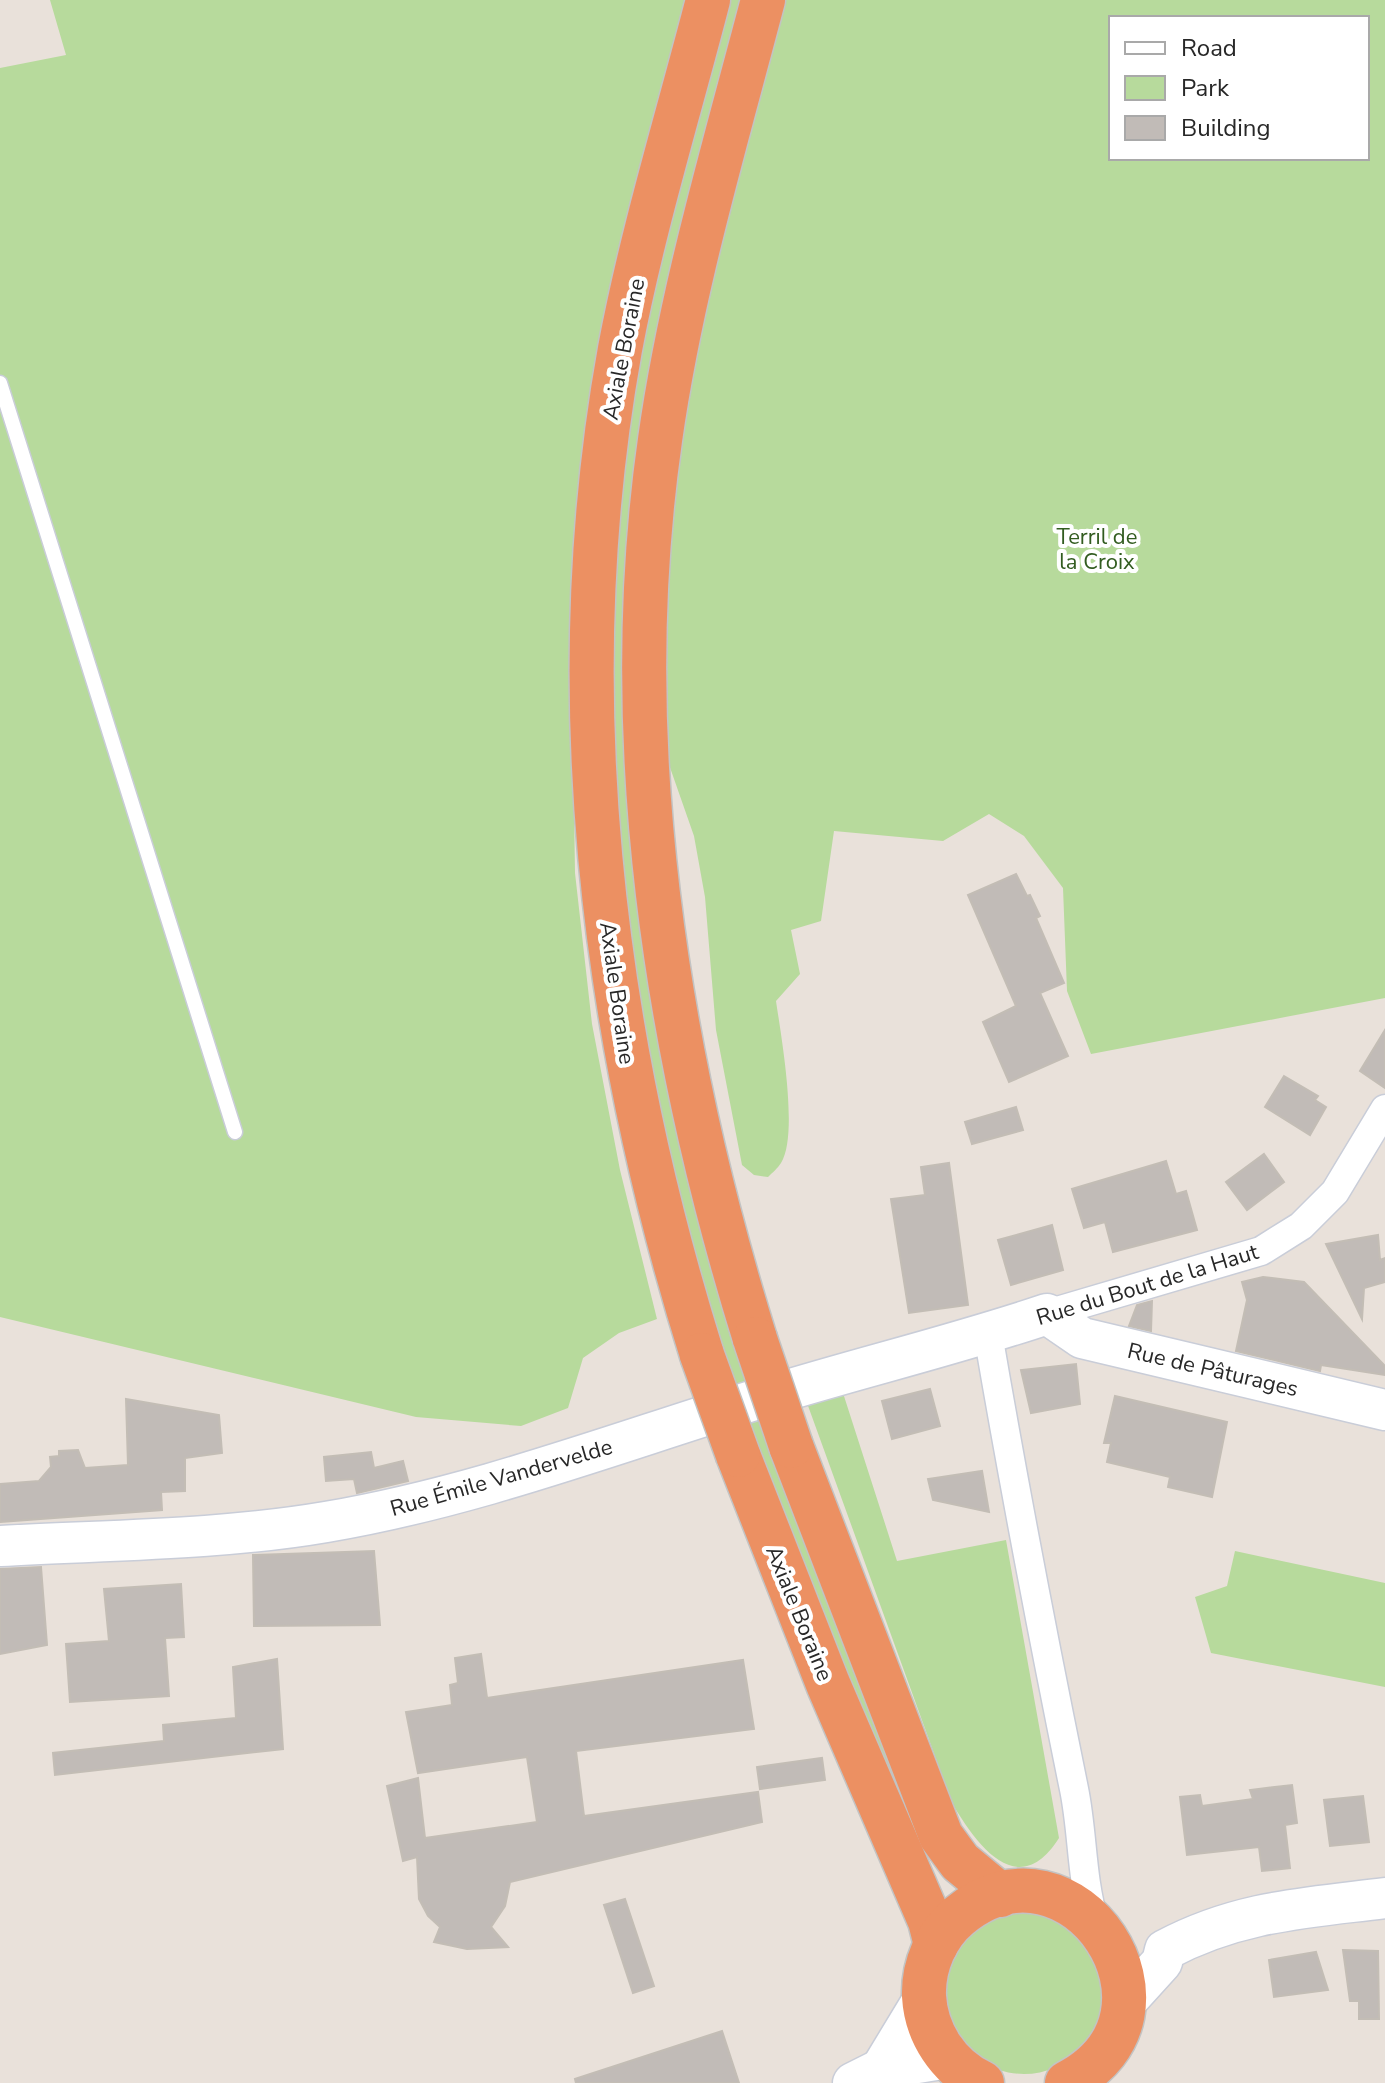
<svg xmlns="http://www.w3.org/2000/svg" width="1385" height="2083" font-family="'Nunito Sans',sans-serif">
<rect width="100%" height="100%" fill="#e9e1da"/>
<g fill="#b7da9c" fill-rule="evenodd">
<polygon points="50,0 687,0 573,745 575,873 592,1024 620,1170 657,1319 619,1333 583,1358 568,1408 521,1426 416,1417 0,1317 0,68 66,55"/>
<polygon points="722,0 748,0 672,290 644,895 917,1824 878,1750 749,1440 665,1173 619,902 607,662 626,410"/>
<path d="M781,0H1385V998L1091,1054L1067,991L1063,888L1024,836L989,814L943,841L834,831L821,921L791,930L800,974L776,1001C781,1035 799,1135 781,1163C778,1168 772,1173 768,1177L754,1175L742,1165L716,1030L705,897L694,836L666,756L664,600L686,371ZM1111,18H1367V158H1111Z"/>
<path d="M843,1393L897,1561L1006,1540L1059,1838C1018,1903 976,1844 952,1803L807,1403Z"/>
<polygon points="1235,1551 1385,1583 1385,1687 1211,1653 1195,1597 1227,1586"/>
<circle cx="1024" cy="1993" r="81"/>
</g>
<g fill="#c1bbb7" stroke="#c3bdb5" stroke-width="2">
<polygon points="1016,874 1027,896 1030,895 1040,916 1036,918 1064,983 1040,993 1068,1056 1009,1082 983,1022 1016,1006 968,895"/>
<polygon points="1385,1030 1385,1088 1360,1071"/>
<polygon points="1284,1076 1318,1096 1315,1100 1326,1107 1310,1135 1265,1107"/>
<polygon points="1016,1107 1023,1130 972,1144 965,1122"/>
<polygon points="1264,1154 1284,1182 1247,1210 1226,1182"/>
<polygon points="1166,1161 1176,1194 1186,1191 1197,1230 1113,1252 1105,1222 1084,1228 1072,1189"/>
<polygon points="949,1163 968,1305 909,1313 891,1199 925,1195 921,1167"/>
<polygon points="1052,1225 1063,1270 1011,1285 998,1240"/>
<polygon points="1378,1235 1380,1260 1385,1258 1385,1282 1364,1288 1362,1319 1326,1244"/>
<polygon points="1263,1277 1304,1282 1385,1366 1385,1375 1321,1365 1320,1371 1236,1351 1247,1300 1242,1282"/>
<polygon points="1152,1301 1151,1331 1129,1326 1137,1305"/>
<polygon points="1076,1364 1080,1404 1031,1413 1021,1370"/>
<polygon points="930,1389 940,1426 892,1439 882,1401"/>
<polygon points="1115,1396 1227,1422 1212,1497 1168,1487 1170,1477 1107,1462 1111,1443 1104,1443"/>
<polygon points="126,1399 219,1415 222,1453 185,1458 185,1491 161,1492 162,1510 0,1522 0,1484 39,1481 51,1467 50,1457 59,1456 59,1451 78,1450 85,1468 128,1465"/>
<polygon points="371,1452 374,1468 403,1461 408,1481 357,1493 354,1479 326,1481 324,1457"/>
<polygon points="982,1471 989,1512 933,1500 928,1479"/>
<polygon points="374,1551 380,1625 254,1626 253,1555"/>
<polygon points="41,1567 47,1645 0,1654 0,1569"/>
<polygon points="181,1584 184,1637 165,1638 169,1696 70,1702 66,1644 109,1641 104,1589"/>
<polygon points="481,1654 487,1698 743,1660 754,1729 576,1751 584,1816 758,1792 762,1822 510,1882 505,1906 491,1927 508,1947 467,1949 434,1942 440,1927 428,1916 419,1899 417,1857 403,1861 387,1786 418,1778 425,1838 537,1822 527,1757 418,1773 406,1712 452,1705 450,1685 458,1683 455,1658"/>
<polygon points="277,1659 283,1749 55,1775 53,1753 164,1741 163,1725 236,1718 233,1667"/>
<polygon points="822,1758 825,1780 760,1789 757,1767"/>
<polygon points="1292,1785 1297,1823 1285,1825 1290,1868 1262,1871 1259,1847 1187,1855 1180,1797 1200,1795 1202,1806 1253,1799 1250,1790"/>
<polygon points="1363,1796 1369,1842 1330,1846 1324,1800"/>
<polygon points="625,1899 654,1986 633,1993 604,1905"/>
<polygon points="1343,1950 1378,1951 1379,2019 1359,2019 1359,2001 1350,2001"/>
<polygon points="1316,1952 1328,1990 1274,1997 1269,1960"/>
<polygon points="722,2031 739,2083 576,2083 575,2079"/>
</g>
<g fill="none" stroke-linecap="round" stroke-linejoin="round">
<defs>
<polyline id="lane" points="0,383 235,1132"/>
<g id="street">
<polyline points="1047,1314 1261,1251 1301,1226 1335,1192 1385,1109"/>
<path d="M988,1334C1014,1486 1043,1637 1074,1789C1083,1833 1081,1877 1094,1921"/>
</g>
<g id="secondary">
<path d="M0,1546C107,1540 221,1540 326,1522C468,1498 602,1448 739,1405C841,1372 946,1348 1047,1314L1082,1338L1385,1410"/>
<path d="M1123,2005L1162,1962L1165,1950C1238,1911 1305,1908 1385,1898"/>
<polyline points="881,2069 924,1998"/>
<polyline points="853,2083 881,2069 948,2058"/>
</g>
<g id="highway">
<path d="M755,1339C666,1053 617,739 660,440C681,291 725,145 763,0"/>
<path d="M702,1355C601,1032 559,685 620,349C642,232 678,116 708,0"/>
<polyline points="791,1446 941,1836 960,1862 1000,1895"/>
<polyline points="738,1455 828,1684 930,1921 936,1945"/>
<path d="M982,2083C948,2067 926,2033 924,1996C923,1966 936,1935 959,1916C1072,1822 1201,2014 1067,2083"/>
</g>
</defs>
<use href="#lane" stroke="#c9cdd8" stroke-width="17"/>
<use href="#street" stroke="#c9cdd8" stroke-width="31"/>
<use href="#secondary" stroke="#c9cdd8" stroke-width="43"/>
<use href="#highway" stroke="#c3c3c3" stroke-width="47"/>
<use href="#lane" stroke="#fff" stroke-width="14"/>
<use href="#street" stroke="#fff" stroke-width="28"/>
<use href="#secondary" stroke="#fff" stroke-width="40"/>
<use href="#highway" stroke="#ec9062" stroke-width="44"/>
<defs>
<g id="highway-bridge">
<polyline points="755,1339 791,1446"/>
<polyline points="702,1355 738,1455"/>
</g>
</defs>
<use href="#highway-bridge" stroke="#c3c3c3" stroke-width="47" stroke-linecap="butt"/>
<use href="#highway-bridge" stroke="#ec9062" stroke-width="44"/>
</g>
<g text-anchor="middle" stroke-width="8" stroke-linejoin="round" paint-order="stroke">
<g font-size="22" fill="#282828" stroke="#fff">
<text transform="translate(623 349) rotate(-79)" y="8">Axiale Boraine</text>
<text transform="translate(618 993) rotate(82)" y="8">Axiale Boraine</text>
<text transform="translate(1147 1284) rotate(-17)" y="8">Rue du Bout de la Haut</text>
<text transform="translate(1213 1369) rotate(13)" y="8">Rue de Pâturages</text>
<text transform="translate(501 1477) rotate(-16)" y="8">Rue Émile Vandervelde</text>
<text transform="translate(800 1613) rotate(68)" y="8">Axiale Boraine</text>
</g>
<g font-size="22" fill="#325c20" stroke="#fff">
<text x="1097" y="544">Terril de<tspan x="1097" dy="25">la Croix</tspan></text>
</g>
</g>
<rect x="1109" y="16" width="260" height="144" fill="#ffffff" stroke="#a9a9a9" stroke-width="2"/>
<rect x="1125" y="42" width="40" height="12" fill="#ffffff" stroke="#a9a9a9" stroke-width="2"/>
<text x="1181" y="56" font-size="24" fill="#282828">Road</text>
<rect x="1125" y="76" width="40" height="24" fill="#b7da9c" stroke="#a9a9a9" stroke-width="2"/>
<text x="1181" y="96" font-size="24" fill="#282828">Park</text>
<rect x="1125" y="116" width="40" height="24" fill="#c1bbb7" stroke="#a9a9a9" stroke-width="2"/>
<text x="1181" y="136" font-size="24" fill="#282828">Building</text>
</svg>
